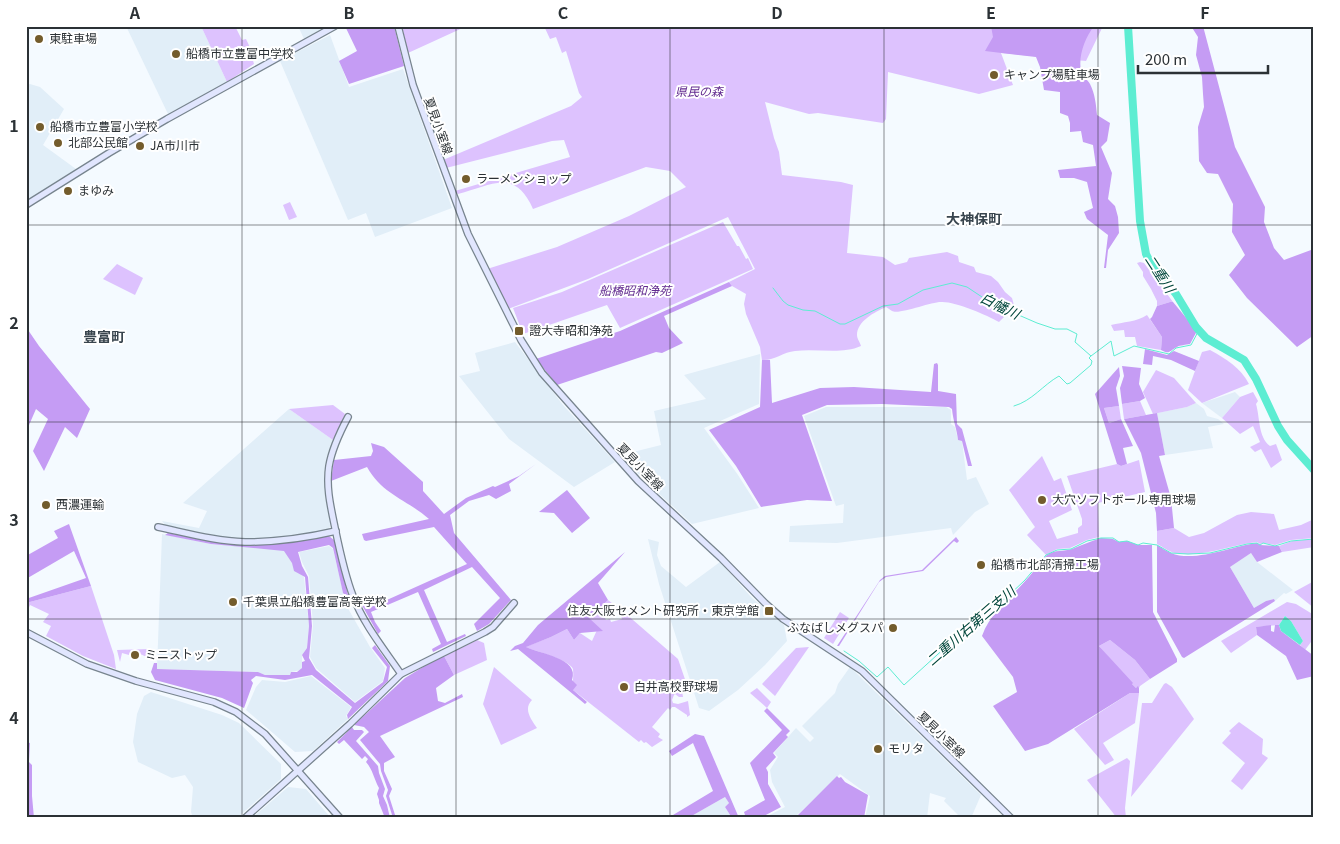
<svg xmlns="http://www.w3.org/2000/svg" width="1340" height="844" font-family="Georgia,'Noto Sans JP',serif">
<rect width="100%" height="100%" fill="#f4faff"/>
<g fill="#e1eef8">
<polygon points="126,26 201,26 227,82 168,114"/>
<polygon points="298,26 327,26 304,39"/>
<polygon points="330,35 349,87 403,69 452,208 375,237 366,213 348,220 280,61"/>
<polygon points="30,84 40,87 64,109 43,145 76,169 75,171 26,201 26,85"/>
<polygon points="515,342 563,405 615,462 574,487 509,439 459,376 480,371 475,353"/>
<polygon points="760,354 759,404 704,428 738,475 759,508 692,524 641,477 621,455 661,445 654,411 706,399 684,375"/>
<polygon points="1235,392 1240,397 1222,418 1202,403"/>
<polygon points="1196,403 1204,409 1207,416 1218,419 1224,424 1208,427 1213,448 1165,455 1157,413 1187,407"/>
<polygon points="826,407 946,407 951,410 951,424 955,427 958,440 962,441 967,480 976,477 989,504 975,512 953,535 951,528 837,543 789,542 790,526 843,523 844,504 836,506 804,416"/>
<polygon points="289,409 333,440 327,456 324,475 325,496 331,524 328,531 294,537 243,539 225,538 166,526 162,521 199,528 207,511 183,503"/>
<polygon points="162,534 211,544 284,550 304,577 309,626 307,648 302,655 302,668 301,670 291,672 290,675 265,675 257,672 157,669"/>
<polygon points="648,539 659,542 657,555 661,566 686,587 720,562 752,598 784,625 787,641 765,665 738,690 709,711 699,708 659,584"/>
<polygon points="329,546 333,549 346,605 370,647 385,668 383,681 355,702 316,668 310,657 313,625 309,576 302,562 299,552"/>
<polygon points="1251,553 1257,562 1293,590 1286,594 1284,593 1275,601 1274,599 1266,601 1254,608 1230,567"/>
<polygon points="850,667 981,795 971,818 961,818 944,801 946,798 930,793 927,818 865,818 870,796 840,774 794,818 764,818 785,807 772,782 770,770 778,757 774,753 796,728 810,742 814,738 802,726 835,693 838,684"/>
<polygon points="311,676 351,707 346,716 348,719 313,751 295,752 246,710 256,687 262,680 285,682"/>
<polygon points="151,692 222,715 239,723 281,764 281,779 237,818 193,818 191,812 193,787 185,775 172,778 138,762 133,742 137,714 144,696"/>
<polygon points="288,787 306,789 331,818 252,818"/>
<polygon points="725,797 729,803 725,807 732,818 688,818"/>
</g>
<g fill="#ddc2fe">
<polygon points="201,26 235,26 242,40 246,39 254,56 252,57 254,64 227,82"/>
<polygon points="402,26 467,26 408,53"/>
<path d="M544,26H1103L1086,61L1001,53L1013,85L979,94L888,72L886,119L883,123L818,113L809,114L765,102L774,138L779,152L782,175L841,182L853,185L847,253L883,257L895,265L907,262L909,258L947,252L958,256L959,262L974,267L976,272L991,276L998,282L1005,292L1012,298L1014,305L1008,313L999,322C987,315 954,301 941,302C930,302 899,315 892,311C890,310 888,308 886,307C875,312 857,321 857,335C857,339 860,342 861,346C841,355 817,348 795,351C783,352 774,361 762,360L760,347L746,314L744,304L746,294L732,286L729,282L755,269L728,217L588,279L508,309L487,269L557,247L629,216L686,187L670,171L646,167L533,209C515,168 492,185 458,194L455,191L570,157L564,140L552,141L446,168L443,160L571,106L582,97L579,93L566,51L562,53L556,37L550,39Z"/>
<polygon points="290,202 297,217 289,220 283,205"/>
<polygon points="723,222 737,246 739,246 746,259 748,258 753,269 620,328 607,305 523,334 513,308 562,292"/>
<polygon points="1140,262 1144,263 1173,302 1170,302 1157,306 1157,301 1151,289 1143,276 1143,272 1137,263"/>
<polygon points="117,264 143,278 135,295 103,279"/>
<path d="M1147,315L1162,337L1161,350L1137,346L1135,337H1125L1124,330L1114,331L1111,325C1123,322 1137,322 1147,315Z"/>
<path d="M1210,350C1226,359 1240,367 1249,384L1202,403L1188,390L1202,352Z"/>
<polygon points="1156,370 1174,378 1196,403 1187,407 1153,414 1143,392"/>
<path d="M1253,392L1258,401L1256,404C1260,417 1258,437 1270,446L1276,444L1282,460L1271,468L1261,449L1255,452L1250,447L1260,442L1253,426L1240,434L1222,418L1240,397Z"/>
<polygon points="1140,401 1146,415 1124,419 1122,404"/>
<polygon points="333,405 345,414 333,440 289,409"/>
<polygon points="1119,406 1121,419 1109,423 1104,408"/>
<polygon points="1042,456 1054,481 1061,478 1072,510 1049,521 1057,539 1078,533 1078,528 1082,525 1082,519 1067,476 1117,464 1121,466 1139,460 1145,492 1098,503 1099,537 1087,540 1070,548 1057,549 1046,555 1027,535 1035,527 1009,490"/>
<path d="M1251,512L1274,514L1279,530L1301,525L1314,519V538L1291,540L1275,545L1264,543L1260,544L1257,542C1229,545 1203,558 1175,553C1169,552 1163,547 1157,544V531L1174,528L1189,537L1204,533L1237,515Z"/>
<polygon points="1314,539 1314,547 1282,552 1279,546 1292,541"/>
<polygon points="1314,581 1314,608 1294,592"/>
<polygon points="91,586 114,655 116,669 83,656 46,636 51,626 43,622 49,614 30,605 26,614 26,603"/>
<path d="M608,600L617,607L606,611L607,615L604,616L606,620L610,619L611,622L622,619L618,607L678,659L688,688L682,691L683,697H679L675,694L674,695L672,700L673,703L678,704L688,701L690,715L687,717V715L675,707H672L670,710L668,708L652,727L660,734L658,737L663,740L652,747L646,742L644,743L641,740L639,742L573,690C572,683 574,676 573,669C570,660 535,651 525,647L551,637L567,629L574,640L580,633L592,641L597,630L602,631L588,618Z"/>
<polygon points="1287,602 1296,604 1314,615 1314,643 1311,642 1305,650 1300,645 1303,641 1291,621 1285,616 1279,625 1256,627 1257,635 1231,653 1221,641"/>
<polygon points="840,612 849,618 833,644 824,638"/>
<polygon points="477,640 484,643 487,660 454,675 444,656"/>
<polygon points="1110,640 1135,660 1150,679 1140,686 1139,688 1138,687 1136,688 1132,684 1099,646"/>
<polygon points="809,647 775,696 762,684 796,648"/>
<polygon points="149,649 147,657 131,650 129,655 122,653 120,662 117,650"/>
<path d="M494,667L532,700C523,709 531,719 537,728L501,745L483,704Z"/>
<polygon points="1166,683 1172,687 1194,719 1131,797 1142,703 1152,703 1164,684"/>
<polygon points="757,688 771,702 767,708 750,693"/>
<polygon points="1130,693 1139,693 1135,723 1103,743 1114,760 1105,765 1074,729"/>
<polygon points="1239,722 1263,739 1262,754 1268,758 1242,790 1231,781 1245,763 1222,743 1231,733 1229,731"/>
<polygon points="1127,758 1130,761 1125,808 1126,818 1117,818 1087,780"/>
</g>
<g fill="#c59cf4">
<polygon points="345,26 394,26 404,66 349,84 339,61 357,51"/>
<path d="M991,26H1094C1085,38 1078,56 1081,71C1082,76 1088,80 1090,84C1095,94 1096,104 1097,115L1110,123L1107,141L1101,147L1112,173L1108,199L1115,206L1118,217L1119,233L1108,250L1106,268H1104L1108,235L1087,219L1084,212L1093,208L1087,182L1074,178H1060L1058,170L1096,166L1093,145L1083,142L1081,131L1070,132V123L1068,116L1060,113V92L1044,90L1040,67L1036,57L985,51L993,37Z"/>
<polygon points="1191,26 1203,26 1235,147 1265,207 1264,222 1274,248 1284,260 1311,250 1314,253 1314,335 1297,347 1247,298 1229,275 1245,255 1232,232 1233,204 1218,174 1207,173 1199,161 1198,127 1204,107 1203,94 1202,77 1196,55 1198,37"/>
<polygon points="729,282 732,286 664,316 669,328 683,343 662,353 656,352 557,385 536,359 620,331"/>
<path d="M1170,302H1173L1197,331L1190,344C1186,345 1180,345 1177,347C1169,351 1170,355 1161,350L1162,337L1150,319L1152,317L1157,306Z"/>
<polygon points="26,327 39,346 90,409 77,438 65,427 44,471 33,451 48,419 36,409 26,432"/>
<polygon points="1145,349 1167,355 1174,351 1199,361 1195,371 1171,360 1153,356 1152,365 1143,364"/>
<path d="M762,360H770L772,403L820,388L854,387L931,392L934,364L937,363L938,365V391L956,394L957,424L962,429L972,466H968L962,441L958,440C957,429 953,421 952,409L949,407L882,404L827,405L802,415L832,501L807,500L761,507L736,466L709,430L760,407Z"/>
<polygon points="1122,366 1141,368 1139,384 1145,398 1140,401 1122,404 1120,388 1124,376"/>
<polygon points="1119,367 1120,376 1116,388 1119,406 1104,408 1109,423 1121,419 1133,446 1123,448 1127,464 1121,466 1117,464 1095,394"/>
<polygon points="1157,413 1165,455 1159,456 1171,498 1174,528 1157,531 1156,513 1141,453 1124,419"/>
<path d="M371,443L384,447L423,482V491L444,514L466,498L493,486L495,487L519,476L536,464L509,484L511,491L496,499L489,495L469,501L450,515L454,533L511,600L489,624L477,631L474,624L500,598L472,567L424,590L447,642L465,634L466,636L433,652L432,649L441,644L418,592L371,612L375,622L381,631L378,634L358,598L362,597L366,607L369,608L467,564L434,527L366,541L364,540L362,534L429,519C406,499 383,495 367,467L331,481L334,460L371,456L373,451Z"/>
<polygon points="567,490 590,518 572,533 554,513 539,512"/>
<polygon points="69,524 91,586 26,603 26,599 86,578 74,551 26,579 26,556 58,538 54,531"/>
<path d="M168,533C223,545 274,546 329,536L334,540L348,595H345L343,593L333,548L329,545L298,552L302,566L308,577L312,626L309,658L316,670L355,703L383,682L387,667L372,648L375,645L390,666L388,681L348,719L347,715L352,707L312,675L285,680L256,676L251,680L253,683L244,708L222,698L155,680L151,672L154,663H157V669L258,672L265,675H290L291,672H297L302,668V662L305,661L302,655L307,648L309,626L305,577L294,571L292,563L284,551L211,544L165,535Z"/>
<polygon points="956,537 959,541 957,543 954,541 923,571 886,577 879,582 839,646 837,646 880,580 885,576 922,570"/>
<path d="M1101,538L1113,539L1119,542L1127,541L1138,545H1152L1153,612L1177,659V662L1150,679L1135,660L1110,640L1099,646L1133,683L1132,684L1136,688L1138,686L1139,688V693H1130L1048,744L1025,751L993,706L1017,692L1013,677L982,636C991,611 1011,598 1027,579C1034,572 1039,561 1047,555C1055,549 1064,552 1072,549C1082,545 1091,541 1101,538Z"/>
<path d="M1257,543L1260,545L1279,546L1282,552L1257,562L1251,553L1230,567L1254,608L1266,601L1274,599L1275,601L1184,658L1182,657L1157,612V545C1162,548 1166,551 1171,553C1194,563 1233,546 1257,543Z"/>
<path d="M625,552L598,583L608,600L589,618L603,631L580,633L574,640L567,629L551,637L526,647C540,654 580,658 572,680L577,685L573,690L587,702L585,704L518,649L510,651L515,646L523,643L538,625Z"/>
<polygon points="1271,625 1271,631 1274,632 1275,625 1279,625 1281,631 1314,656 1314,676 1297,680 1286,656 1257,635 1256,627"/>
<polygon points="444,656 454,675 436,688 438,701 445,703 462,694 463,697 380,736 395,757 384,763 384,771 392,789 389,796 396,818 393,818 386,796 388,790 381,771 380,764 360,740 369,732 364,727 354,725 405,678 428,664"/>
<polygon points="767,708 790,731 786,735 788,737 773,753 776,757 766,768 768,772 768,784 781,807 760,818 746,818 744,812 765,800 750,763 782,730 764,711"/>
<path d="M352,727L354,730H362L364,732L356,741L378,766L379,773L385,789L383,796L387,805L390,818H385L379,803V800L377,794L379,788C374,779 373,770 366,762L368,759L365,756L362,759L344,740L339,744L337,742Z"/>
<polygon points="695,734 704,736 739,818 732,818 725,807 729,803 725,797 688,818 668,818 713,791 693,743 672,756 669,751"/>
<polygon points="26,742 30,743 29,762 32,765 32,796 34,818 28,818 26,814"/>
<polygon points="837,776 839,778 841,777 845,782 868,795 864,818 795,818"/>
</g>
<polygon fill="#5dedd2" points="1285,616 1291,621 1303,641 1300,645 1281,631 1279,625"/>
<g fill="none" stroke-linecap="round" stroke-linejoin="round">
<g stroke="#5dedd2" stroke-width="1">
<polyline points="773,288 783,301 788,305 803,310 815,311 840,324 845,324 883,306 898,304 923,290 952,283 967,287 991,303 1037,323 1055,329 1067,329 1077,334 1075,342 1091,356 1111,341 1114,356 1134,346 1169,354 1176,348 1191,345 1199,330"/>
<path d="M1014,406C1032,401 1043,385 1059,376L1067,384L1070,383L1091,365L1092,361L1089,358L1091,356"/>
<polyline points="844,651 859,661 877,677 888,667 904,685 981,615 999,600 1005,599 1025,580 1046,555 1057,550 1071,549 1087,541 1101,538 1113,538 1119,542 1127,541 1138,545 1143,543 1157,545 1171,553 1188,554 1210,553 1247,544 1257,543 1260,545 1263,543 1275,546 1291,541 1314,539"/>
</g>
<polyline stroke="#5dedd2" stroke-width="8" points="1128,26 1140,221 1146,254 1150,262 1176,294 1196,327 1206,338 1244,360 1256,379 1278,426 1287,440 1314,470"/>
<defs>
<g id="secondary">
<polyline points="398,26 413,85 468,234 521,340 542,373 638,481 721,558 765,603 783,619 862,671 1011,818"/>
<polyline points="26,205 109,153 167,119 335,26"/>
<path d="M348,417C340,432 332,448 329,466C326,485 330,504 334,523C339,547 344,573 353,596C364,625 384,649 401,674"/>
<path d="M158,527C187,533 215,541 245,542C276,542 306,538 336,531"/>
<polyline points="26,632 87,664 136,681 214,702 236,712 265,734 340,818"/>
<polyline points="245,818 350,724 401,674 485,632 493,627 514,603"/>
</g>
</defs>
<use href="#secondary" stroke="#77848e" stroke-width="8"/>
<use href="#secondary" stroke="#e1e6fe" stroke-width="5.5"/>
</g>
<path fill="none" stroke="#2b3135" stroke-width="1" stroke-opacity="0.55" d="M242,26V818M456,26V818M670,26V818M884,26V818M1098,26V818M26,225H1314M26,422H1314M26,619H1314"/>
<g fill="#735c2c" stroke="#fff" stroke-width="2">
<circle cx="39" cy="39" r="5"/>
<circle cx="176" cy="54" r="5"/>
<circle cx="994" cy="75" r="5"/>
<circle cx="40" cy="127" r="5"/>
<circle cx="58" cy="143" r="5"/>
<circle cx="140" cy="146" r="5"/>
<circle cx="466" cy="179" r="5"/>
<circle cx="68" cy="191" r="5"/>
<rect x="514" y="326" width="10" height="10" rx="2.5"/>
<circle cx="1042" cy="500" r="5"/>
<circle cx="46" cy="505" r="5"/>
<circle cx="981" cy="565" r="5"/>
<circle cx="233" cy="602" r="5"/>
<rect x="764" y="606" width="10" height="10" rx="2.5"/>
<circle cx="893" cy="628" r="5"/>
<circle cx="135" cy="655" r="5"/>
<circle cx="624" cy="687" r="5"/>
<circle cx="878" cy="749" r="5"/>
</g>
<g text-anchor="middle" stroke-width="4" stroke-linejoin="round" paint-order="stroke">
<g font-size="12" fill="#2b3135" stroke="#fff" text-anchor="start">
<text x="49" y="43">東駐車場</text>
<text x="186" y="58">船橋市立豊富中学校</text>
<text x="1004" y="79">キャンプ場駐車場</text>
<text x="50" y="131">船橋市立豊富小学校</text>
<text x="68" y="147">北部公民館</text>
<text x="150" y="150">JA市川市</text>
<text x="476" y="183">ラーメンショップ</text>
<text x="78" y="195">まゆみ</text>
<text x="529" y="335">證大寺昭和浄苑</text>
<text x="1052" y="504">大穴ソフトボール専用球場</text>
<text x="56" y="509">西濃運輸</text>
<text x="991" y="569">船橋市北部清掃工場</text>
<text x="243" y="606">千葉県立船橋豊富高等学校</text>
<text x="759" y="615" text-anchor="end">住友大阪セメント研究所・東京学館</text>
<text x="883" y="632" text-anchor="end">ふなばしメグスパ</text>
<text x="145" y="659">ミニストップ</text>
<text x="634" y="691">白井高校野球場</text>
<text x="888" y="753">モリタ</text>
</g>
<g font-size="12" font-style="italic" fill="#612a8f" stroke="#fff">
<text x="699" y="96">県民の森</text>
<text x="635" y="295">船橋昭和浄苑</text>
</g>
<g font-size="12" fill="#2b3135" stroke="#fff">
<text transform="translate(438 126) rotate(70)" y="4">夏見小室線</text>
<text transform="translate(640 467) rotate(46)" y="4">夏見小室線</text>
<text transform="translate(941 735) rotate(44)" y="4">夏見小室線</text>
</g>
<g font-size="14" font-weight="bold" fill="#39454e" stroke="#fff">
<text x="974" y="224">大神保町</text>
<text x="104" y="342">豊富町</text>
</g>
<g font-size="14" font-style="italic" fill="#01463b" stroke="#fff">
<text transform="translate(1160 274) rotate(57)" y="5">二重川</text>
<text transform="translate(1000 306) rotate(26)" y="5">白幡川</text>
<text transform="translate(971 626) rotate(-41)" y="5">二重川右第三支川</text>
</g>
</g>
<rect width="1340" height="844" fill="none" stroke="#ffffff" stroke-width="55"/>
<path d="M1138 65v8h130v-8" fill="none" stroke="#2b3135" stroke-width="2.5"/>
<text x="1145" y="65" font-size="15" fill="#2b3135" stroke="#ffffff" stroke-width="4" paint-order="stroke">200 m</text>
<rect x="28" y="28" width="1284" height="788" fill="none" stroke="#2b3135" stroke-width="2"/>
<g font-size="16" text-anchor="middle" font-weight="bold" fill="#2b3135">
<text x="135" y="19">A</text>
<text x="349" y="19">B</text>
<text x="563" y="19">C</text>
<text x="777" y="19">D</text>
<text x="991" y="19">E</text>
<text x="1205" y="19">F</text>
<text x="14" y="132">1</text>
<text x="14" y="329">2</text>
<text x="14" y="526">3</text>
<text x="14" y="724">4</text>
</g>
</svg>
